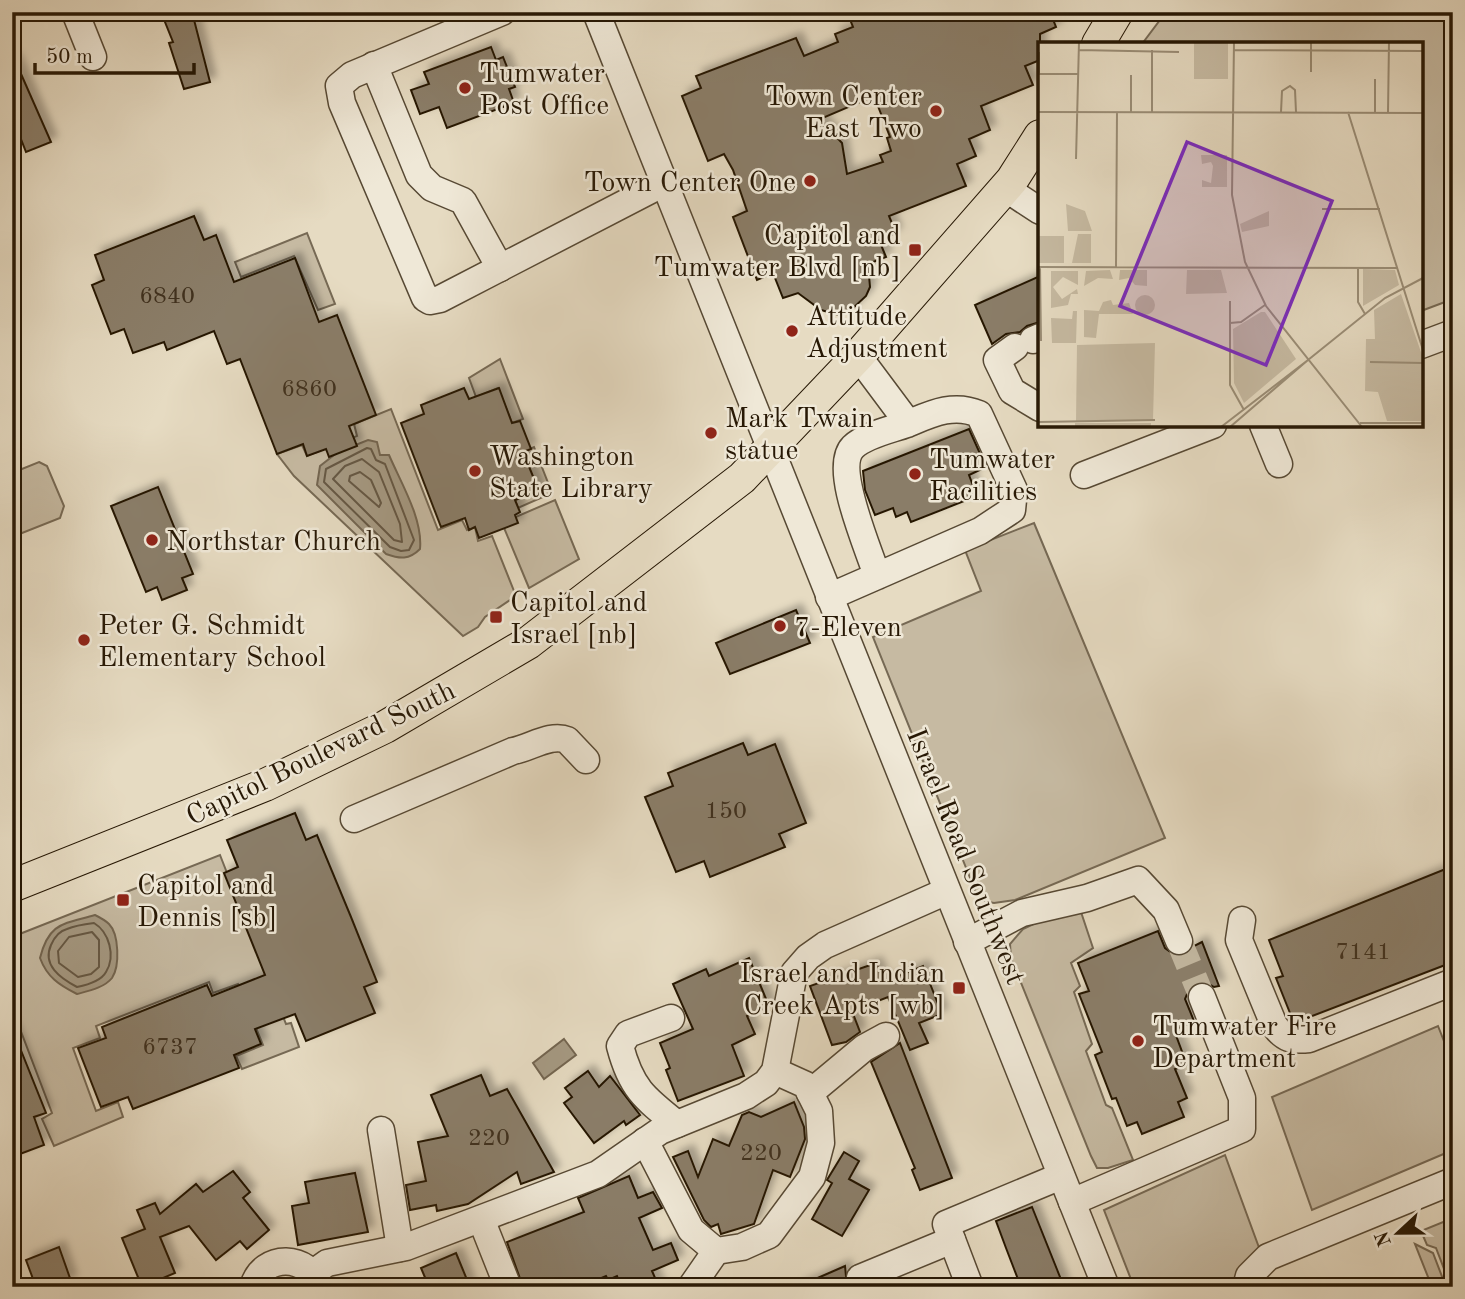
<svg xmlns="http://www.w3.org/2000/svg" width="1465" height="1299" font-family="'Old Standard TT',serif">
<defs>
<filter id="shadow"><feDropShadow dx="6" dy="-6" stdDeviation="3.5" flood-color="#0004"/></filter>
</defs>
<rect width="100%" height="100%" fill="#e6dbc2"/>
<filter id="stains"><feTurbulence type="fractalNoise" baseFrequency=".00286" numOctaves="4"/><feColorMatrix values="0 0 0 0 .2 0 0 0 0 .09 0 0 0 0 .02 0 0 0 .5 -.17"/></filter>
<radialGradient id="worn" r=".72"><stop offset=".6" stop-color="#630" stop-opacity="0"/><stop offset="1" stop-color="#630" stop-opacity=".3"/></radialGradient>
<g fill="#c6baa2" stroke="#766954" stroke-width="2">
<polygon points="1166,12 1453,12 1453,299 1421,311 1421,44 1142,44"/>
<polygon points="307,233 335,304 318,310 294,256 241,277 235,262"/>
<polygon points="500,359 523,419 512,423 498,388 476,397 469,378"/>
<polygon points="391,409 438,530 462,520 467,530 475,527 478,541 492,536 516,596 485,617 478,627 463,636 294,476 277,454 302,445 307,456 357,436 354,424"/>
<polygon points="534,447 552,493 518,508 515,500 538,491 523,452"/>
<polygon points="39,462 47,466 64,506 60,518 12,537 12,473"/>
<polygon points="555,500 579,559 529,588 502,523"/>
<polygon points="1034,523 1165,838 1015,900 994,903 979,900 873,637 981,591 965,550"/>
<polygon points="220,855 286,1024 291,1023 299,1047 242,1069 236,1056 263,1045 238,984 213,993 209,982 96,1026 100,1038 73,1048 96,1111 118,1102 123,1117 54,1146 42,1119 52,1113 12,1008 12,937"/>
<polygon points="1078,903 1093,948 1071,963 1080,986 1074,992 1092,1044 1086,1051 1106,1105 1112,1108 1133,1160 1108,1168 1097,1168 1091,1156 1011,958 1010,944 1023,929"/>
<polygon points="1438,1026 1453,1064 1453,1150 1312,1210 1272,1097"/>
<polygon points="1225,1155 1261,1253 1245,1262 1241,1287 1134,1287 1104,1210"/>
<polygon points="1453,1218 1453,1287 1451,1287 1436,1248 1427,1245 1421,1231"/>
<polygon points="1415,1244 1433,1253 1446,1287 1432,1287"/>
</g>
<g fill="#a59982" stroke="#736550" stroke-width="2">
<path d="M368,440L377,442L380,455H389C401,483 423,519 420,549C409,560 400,559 386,554L317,485L320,466L338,452Z"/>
<path d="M95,915C99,917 105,920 109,924C119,934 120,966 112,978C104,988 88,991 77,994C59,985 47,977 40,958C49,922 64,924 95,915Z"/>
<polygon points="564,1039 576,1055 544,1079 533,1063"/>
</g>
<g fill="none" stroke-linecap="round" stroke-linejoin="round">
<g stroke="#665844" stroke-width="2">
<polygon points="367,448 371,449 376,460 385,464 414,540 409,550 401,551 390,547 324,482 326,469"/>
<polygon points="362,459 379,472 400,524 402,542 394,540 333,479 345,466"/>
<polygon points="360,472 371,480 381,503 379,507 349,481 350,476"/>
<path d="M94,923C109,932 116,956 106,972C101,981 87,985 77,987C60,978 42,965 51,945C54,938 59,931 67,929C74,926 86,924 94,923Z"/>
<polygon points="92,932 99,940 99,967 91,974 78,977 59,963 58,951 69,937"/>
</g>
</g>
<g fill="#8a7d67" stroke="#271805" stroke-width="2" fill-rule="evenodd" filter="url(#shadow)">
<polygon points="161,12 192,12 210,82 184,89 169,43 173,42"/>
<path d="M847,12H1050L1056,27L1040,34V60L1025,66L1033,85L981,106L990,130L969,139L976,156L957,164L966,186L889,216L896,233L879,240L886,257L868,264L870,287L866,296L850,311L839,315L821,310L798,293L783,298L773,273L757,280L733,217L747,211L733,170L724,154L708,161L682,96L701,88L696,76L796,38L804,56L838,42L835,34L853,27ZM874,96L890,137L887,138L891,151L880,155L883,162L847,174L842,143L820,119Z"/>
<polygon points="491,47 496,60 503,57 515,87 509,89 514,103 447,128 439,107 420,114 411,90 429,84 424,72"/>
<polygon points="14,58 51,142 26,152 12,116"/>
<polygon points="194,216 204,240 216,235 234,282 295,258 319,322 337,315 376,415 349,426 357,446 329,457 326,449 307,456 303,444 277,454 240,359 227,364 214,331 167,350 164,342 133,353 124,329 111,334 92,285 104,280 95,255"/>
<polygon points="1040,276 1040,322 1027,326 1020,332 1006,334 992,344 975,305"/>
<polygon points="464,388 469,399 499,388 512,423 520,421 531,449 523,452 539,491 515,500 520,512 515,515 518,523 479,538 475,527 469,530 465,518 441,527 401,423 424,414 421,405"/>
<polygon points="969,429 986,467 969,475 977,496 911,522 907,512 896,517 893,508 875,515 865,490 863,471"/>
<polygon points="158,487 193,574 182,578 187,590 162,600 157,587 146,592 111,506"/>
<polygon points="796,610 810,643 730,674 716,643"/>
<polygon points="743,743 748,755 775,744 806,823 779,834 785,847 710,877 704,861 676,872 645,797 673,786 668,773"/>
<polygon points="295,813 306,840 317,835 351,917 377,982 364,987 375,1013 306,1041 295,1014 255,1029 261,1044 234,1055 239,1068 133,1109 128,1097 101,1107 78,1048 106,1038 102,1027 207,985 212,996 265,975 224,873 238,867 227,840"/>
<polygon points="1453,866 1453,962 1294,1023 1276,978 1283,976 1269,940"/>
<polygon points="1158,931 1165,948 1176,956 1186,955 1194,946 1202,942 1219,986 1214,987 1204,981 1190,987 1185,999 1194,1021 1174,1030 1187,1065 1175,1069 1187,1098 1178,1102 1184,1117 1142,1134 1137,1122 1127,1126 1116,1098 1112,1099 1095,1055 1102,1052 1079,994 1089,991 1078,963"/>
<polygon points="749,958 769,1006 747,1016 755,1034 732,1045 744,1076 678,1101 666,1070 670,1068 660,1043 693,1029 673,984 706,969 709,976"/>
<polygon points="876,963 884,982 923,966 942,1014 919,1023 928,1043 910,1050 888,997 852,1011 860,1032 846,1042 832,1045 810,986"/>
<polygon points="12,1028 46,1113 34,1117 44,1145 12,1157"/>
<polygon points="900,1043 952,1178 920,1190 912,1170 915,1168 871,1062"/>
<polygon points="588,1071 599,1087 610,1076 640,1115 626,1125 624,1121 594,1143 564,1103 572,1097 565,1088"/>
<polygon points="481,1075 490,1096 507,1089 554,1172 521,1184 517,1172 468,1204 437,1211 436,1205 410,1210 406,1185 426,1181 418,1142 448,1136 431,1095"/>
<polygon points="794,1102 804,1127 805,1139 790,1177 773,1170 754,1224 721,1234 718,1224 711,1227 704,1220 673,1157 688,1151 698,1177 713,1139 729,1146 742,1115 749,1112 761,1117"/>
<polygon points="844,1152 859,1161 849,1179 869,1190 842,1236 812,1219 832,1183 827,1180"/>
<polygon points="233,1171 250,1192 243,1198 269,1230 247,1249 240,1241 216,1260 189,1226 160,1237 175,1273 142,1287 122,1238 145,1229 137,1210 155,1203 160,1214 196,1184 203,1192"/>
<polygon points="355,1173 368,1232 298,1245 292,1206 309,1203 305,1182"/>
<polygon points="629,1176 638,1198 653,1192 662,1208 639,1218 653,1250 671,1243 678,1260 652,1271 659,1287 621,1287 617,1276 608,1280 606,1276 580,1287 523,1287 507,1242 584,1212 578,1198"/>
<polygon points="1032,1207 1064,1287 1021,1287 1006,1248 996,1221"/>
<polygon points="59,1247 71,1281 57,1287 36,1287 26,1260"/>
<polygon points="456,1253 470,1287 429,1287 421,1268"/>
<polygon points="845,1266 847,1287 797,1287"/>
</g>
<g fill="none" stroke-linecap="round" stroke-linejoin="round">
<polyline stroke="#c0b49c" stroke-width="26" stroke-dasharray="26 13" stroke-linecap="butt" points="1179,941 1202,997"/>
<defs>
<g id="minor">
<polyline points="75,12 93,57"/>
<polyline points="502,12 352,75 339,86 342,103 425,298 430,301 440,299 664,183"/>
<polyline points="596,12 1106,1287"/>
<polyline points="374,65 419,175 432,188 463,201 500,268"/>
<polyline points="1005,188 1040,211"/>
<polyline points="1033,340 1040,337"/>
<polyline points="1421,345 1453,333"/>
<polyline points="1015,347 997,360 1012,391 1040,408"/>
<polyline points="858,356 908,423"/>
<polyline points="1263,425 1279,464"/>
<polyline points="1084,475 1213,425"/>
<path d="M829,597L980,531L1012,510L1014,490L979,414C953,403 931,414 907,424C890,430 865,435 853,447C832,468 869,549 877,576"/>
<path d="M354,819L513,751C530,748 551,733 567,740L586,760"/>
<path d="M1242,920L1239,940L1274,1025C1284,1039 1292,1041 1309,1039L1453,982"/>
<polyline points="967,942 1022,913 1087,898 1138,880 1166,910 1179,941"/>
<path d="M671,1018L628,1034L620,1046C631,1088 644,1098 677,1124"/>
<polyline points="810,1093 864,1048 886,1036"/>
<polyline points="381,1130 400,1248"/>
<polyline points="645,1141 691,1230 716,1251 742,1247 769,1235 812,1177 821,1143 819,1111 806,1085 775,1071"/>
<polyline points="1072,1202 1242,1129 1242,1098 1202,997"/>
<polyline points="481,1219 508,1287"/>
<polyline points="313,1273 327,1263 406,1247 598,1174 660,1131 746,1096 766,1083 775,1071 794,973 808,957 825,945 947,891"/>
<path d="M253,1287C263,1252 309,1254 320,1287"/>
<polyline points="691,1287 716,1251"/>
<polyline points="864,1287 860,1278 952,1240"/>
<polyline points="970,1287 946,1224 1061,1176"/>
<polyline points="1246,1287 1249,1276 1268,1257 1453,1181"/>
</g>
<g id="major">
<polyline points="1098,44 1117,12"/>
<polyline points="12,886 265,785 385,727 528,643 742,478 858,356 1012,180 1040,136"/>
</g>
</defs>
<use href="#minor" stroke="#574934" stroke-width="29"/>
<use href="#major" stroke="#271805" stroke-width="34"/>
<use href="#minor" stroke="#efe8d7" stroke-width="26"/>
<use href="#major" stroke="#e6dbc2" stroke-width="32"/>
</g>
<g fill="#8f2418" stroke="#efe8d7" stroke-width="2.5">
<circle cx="465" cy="88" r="7"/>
<circle cx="936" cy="111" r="7"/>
<circle cx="810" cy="181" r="7"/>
<rect x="908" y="243" width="14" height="14" rx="3.5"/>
<circle cx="792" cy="331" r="7"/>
<circle cx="711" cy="433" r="7"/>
<circle cx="475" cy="471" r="7"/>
<circle cx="915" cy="474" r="7"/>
<circle cx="152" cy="540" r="7"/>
<rect x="489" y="610" width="14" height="14" rx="3.5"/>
<circle cx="780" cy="626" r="7"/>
<circle cx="84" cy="640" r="7"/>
<rect x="116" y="893" width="14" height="14" rx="3.5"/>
<rect x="952" y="981" width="14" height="14" rx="3.5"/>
<circle cx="1138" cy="1041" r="7"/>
</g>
<g text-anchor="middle" stroke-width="5" stroke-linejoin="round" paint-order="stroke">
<g font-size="24" fill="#40311e">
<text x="167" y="303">6840</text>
<text x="309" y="396">6860</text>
<text x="726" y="818">150</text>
<text x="1363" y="959">7141</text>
<text x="170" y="1054">6737</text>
<text x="489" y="1145">220</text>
<text x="761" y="1160">220</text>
</g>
<g font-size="28" fill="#271805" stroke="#efe8d7" text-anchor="start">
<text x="479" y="82">Tumwater<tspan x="479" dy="32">Post Office</tspan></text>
<text x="922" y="105" text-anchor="end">Town Center<tspan x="922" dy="32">East Two</tspan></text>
<text x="796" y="191" text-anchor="end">Town Center One</text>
<text x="901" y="244" text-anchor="end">Capitol and<tspan x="901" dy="32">Tumwater Blvd [nb]</tspan></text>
<text x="806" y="325">Attitude<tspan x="806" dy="32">Adjustment</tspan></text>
<text x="725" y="427">Mark Twain<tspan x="725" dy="32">statue</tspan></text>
<text x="489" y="465">Washington<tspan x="489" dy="32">State Library</tspan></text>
<text x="929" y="468">Tumwater<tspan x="929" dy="32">Facilities</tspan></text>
<text x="166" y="550">Northstar Church</text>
<text x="510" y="611">Capitol and<tspan x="510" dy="32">Israel [nb]</tspan></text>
<text x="98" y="634">Peter G. Schmidt<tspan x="98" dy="32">Elementary School</tspan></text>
<text x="794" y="636">7-Eleven</text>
<text x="137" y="894">Capitol and<tspan x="137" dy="32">Dennis [sb]</tspan></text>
<text x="945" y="982" text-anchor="end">Israel and Indian<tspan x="945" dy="32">Creek Apts [wb]</tspan></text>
<text x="1152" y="1035">Tumwater Fire<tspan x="1152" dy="32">Department</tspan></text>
</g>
<g font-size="28" fill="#271805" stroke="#efe8d7">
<text transform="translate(320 752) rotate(-26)" y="10">Capitol Boulevard South</text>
<text transform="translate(967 856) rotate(68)" y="10">Israel Road Southwest</text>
</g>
</g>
<g transform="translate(1038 42)">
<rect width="385" height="385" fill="#e6dbc2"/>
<path d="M156,0H190V37H156ZM163,113H189V145H164V138L173,141L175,124L173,120L164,122ZM28,162L47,169L54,189H30ZM231,169V184L204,190L202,182ZM40,192H53V221H34ZM0,194H26V221H0ZM325,227L357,228L361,243L325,264ZM82,228H109V244L97,243L91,236L81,238ZM149,228H183L189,251L148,252ZM13,229H40V243L25,235L15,245L24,257L39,247L40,252H33L30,263L13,266ZM48,229L72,228L75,237L60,236L46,244ZM363,252L385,316V379H349L340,350L327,349L328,297H337L336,268ZM97 263a10 10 0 1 1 20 0a10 10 0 1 1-20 0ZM73,258L75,263L91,261L95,272H61L58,296L46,295V268L61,269L65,260ZM35,269H39L38,301H14L13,276L34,277ZM223,270H227L258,317L206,361L196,341L195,287ZM117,301L115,378L38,379L39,303ZM37,381H113V385H37Z" fill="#c6baa2"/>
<path fill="none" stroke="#9a8d76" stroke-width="2" d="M196,0L194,153L207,220L228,264L324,385M41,8L141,10M196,8L385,9M273,30V0M0,32H41M1,32V10M93,33V70M0,70L385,71M114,70V8M243,70L244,49L252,44L257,48L258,70M310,70L385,308M337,70V37M350,70L351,0M38,117L41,0M284,167H342M0,225L360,226M2,225L3,299M78,225L79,70M320,226V260L327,272M192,259V343L206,368M192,281L203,280L227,263M270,318L347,256L385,236M332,320L385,321M0,380L117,378M322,381H385M183,385L270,318M192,385L270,318"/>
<path fill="#7b2cbf" fill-opacity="0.15" stroke="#7b2cbf" stroke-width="3.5" d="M149,100L294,159L228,323L82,264Z"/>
<rect width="385" height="385" fill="none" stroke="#271805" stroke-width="3.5"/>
</g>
<rect width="1465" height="1299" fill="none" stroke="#e6dbc2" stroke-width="42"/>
<rect x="14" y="14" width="1437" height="1271" fill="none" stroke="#271805" stroke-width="3.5"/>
<rect x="21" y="21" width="1423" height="1257" fill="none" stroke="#271805" stroke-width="2"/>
<g transform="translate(1398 1233) rotate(248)" stroke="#efe8d7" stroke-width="5" paint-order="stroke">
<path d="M0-5L12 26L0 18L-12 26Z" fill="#271805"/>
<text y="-10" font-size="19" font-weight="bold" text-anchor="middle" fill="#271805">N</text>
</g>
<path d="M35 63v10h159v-10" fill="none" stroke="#271805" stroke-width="3.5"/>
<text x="46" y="63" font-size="21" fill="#271805" stroke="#efe8d7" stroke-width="5" paint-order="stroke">50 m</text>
<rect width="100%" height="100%" filter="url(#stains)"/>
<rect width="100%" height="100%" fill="url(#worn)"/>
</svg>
